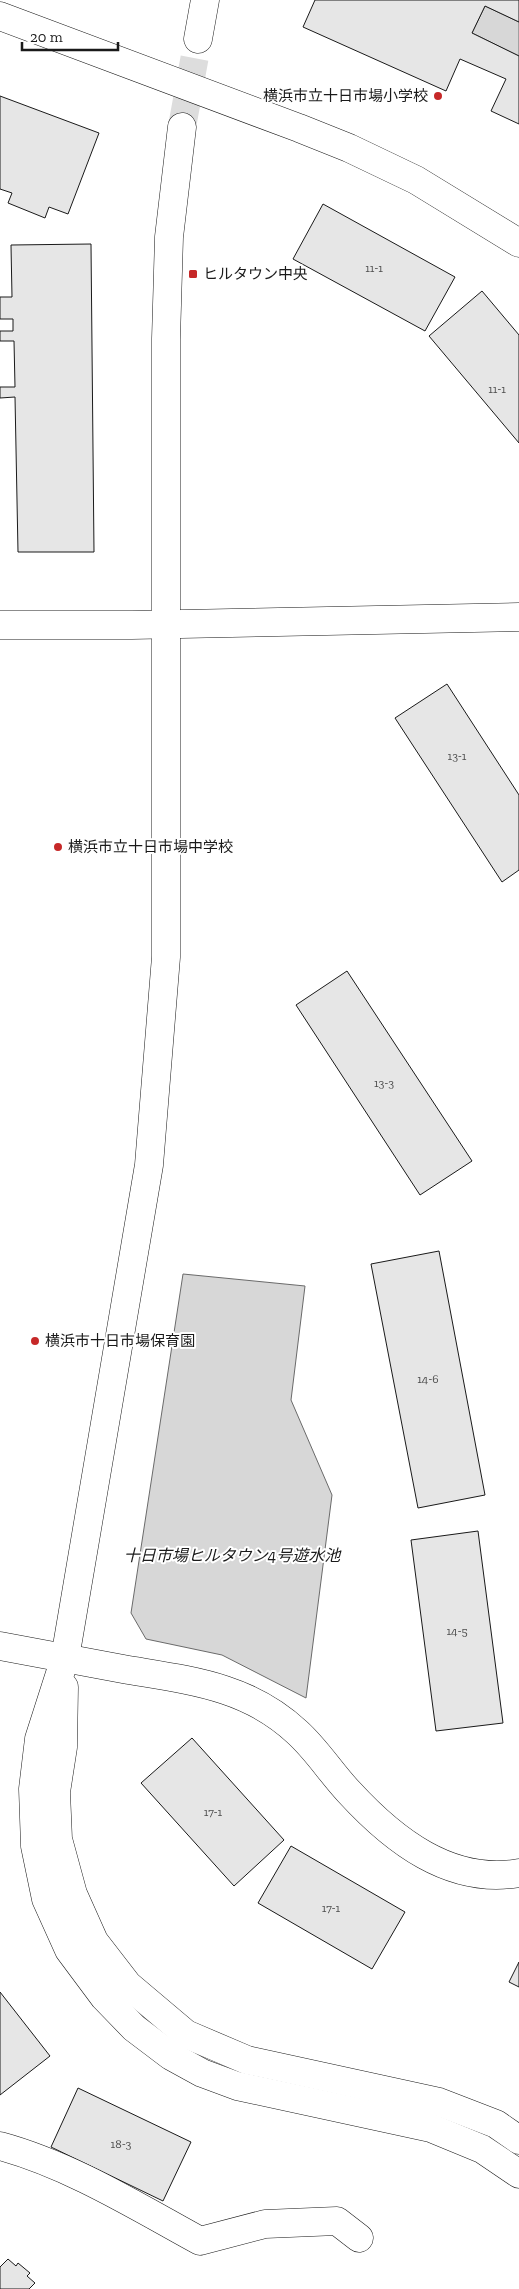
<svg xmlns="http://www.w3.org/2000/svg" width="519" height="2289" font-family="'Zilla Slab','Noto Sans JP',serif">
<rect width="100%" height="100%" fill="#fff"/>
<g fill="#d7d7d7" stroke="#6a6a6a">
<polygon points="485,6 519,22 519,56 472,33"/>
<polygon points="183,1274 305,1286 291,1400 332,1495 306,1698 222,1655 146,1639 131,1613"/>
</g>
<g fill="#e6e6e6" stroke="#1a1a1a">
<polygon points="315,0 519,0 519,22 485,6 472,33 519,56 519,124 491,111 506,79 460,59 446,91 303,27"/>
<polygon points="0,96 99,133 68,214 49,207 45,218 8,203 12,193 0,189"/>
<polygon points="323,204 455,277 425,331 293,259"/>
<polygon points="91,244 94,552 18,552 15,397 0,398 0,387 15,387 14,341 0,341 0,331 13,331 13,319 0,319 0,297 12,297 11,245"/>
<polygon points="482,291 519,335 519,443 429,336"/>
<polygon points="447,684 519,795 519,870 502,882 395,718"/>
<polygon points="347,971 472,1161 420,1195 296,1005"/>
<polygon points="439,1251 485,1495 418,1508 371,1264"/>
<polygon points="478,1531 503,1723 436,1731 411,1540"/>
<polygon points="192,1738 284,1840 234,1886 141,1783"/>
<polygon points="291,1846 405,1912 372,1969 258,1903"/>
<polygon points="519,1962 519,1987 509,1982"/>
<polygon points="0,1992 50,2056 0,2095"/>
<polygon points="78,2088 191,2142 163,2201 51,2147"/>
<polygon points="8,2259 16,2266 18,2263 30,2273 27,2276 35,2283 29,2289 0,2289 0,2267"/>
</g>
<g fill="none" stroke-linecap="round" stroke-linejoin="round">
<polyline stroke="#ddd" stroke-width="28" stroke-dasharray="28 14" stroke-linecap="butt" points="182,127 198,39"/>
<defs>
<g id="minor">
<polyline points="0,16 299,128 349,148 416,180 519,243"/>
<polyline points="198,39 205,0"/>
<polyline points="182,127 169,237 166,339 166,957 149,1165 65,1658 39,1739 33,1789 35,1846 46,1899 69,1950 104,1997 134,2028 171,2056 202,2073 237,2086 431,2128 482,2149 519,2174"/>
<polyline points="0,625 132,625 519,617"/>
<path d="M0,1646C41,1654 82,1661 123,1669C187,1680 247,1685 297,1732C317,1750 331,1773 349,1792C393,1840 450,1885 519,1873"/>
<polyline points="64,1687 63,1747 56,1792 58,1839 73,1894 94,1941 128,1985 186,2034 247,2060 439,2102 496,2124 519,2140"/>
<path d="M0,2146C70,2165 136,2206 200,2241L265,2224L337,2221L359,2238"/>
</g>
</defs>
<use href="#minor" stroke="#1a1a1a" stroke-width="29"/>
<use href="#minor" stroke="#fff" stroke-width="28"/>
</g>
<g fill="#c62828" stroke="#fff" stroke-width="2">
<circle cx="438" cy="96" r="5"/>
<rect x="188" y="269" width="10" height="10" rx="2.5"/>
<circle cx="58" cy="847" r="5"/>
<circle cx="35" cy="1341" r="5"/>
</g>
<g text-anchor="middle" stroke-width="4" stroke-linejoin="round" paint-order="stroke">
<g font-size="12" fill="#4d4d4d">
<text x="374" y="272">11-1</text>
<text x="497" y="393">11-1</text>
<text x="457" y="760">13-1</text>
<text x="384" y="1087">13-3</text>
<text x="428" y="1383">14-6</text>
<text x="457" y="1635">14-5</text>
<text x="213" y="1816">17-1</text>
<text x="331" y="1912">17-1</text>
<text x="121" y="2148">18-3</text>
</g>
<g font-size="15" fill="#1a1a1a" stroke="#fff" text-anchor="start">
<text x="428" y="101" text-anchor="end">横浜市立十日市場小学校</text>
<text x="203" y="279">ヒルタウン中央</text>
<text x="68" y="852">横浜市立十日市場中学校</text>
<text x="45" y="1346">横浜市十日市場保育園</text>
</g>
<g font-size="16" font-style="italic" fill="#1a1a1a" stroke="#fff">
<text x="232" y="1561">十日市場ヒルタウン4号遊水池</text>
</g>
</g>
<path d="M22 42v8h96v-8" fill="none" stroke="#1a1a1a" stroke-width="2.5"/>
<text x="30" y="42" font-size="15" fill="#1a1a1a" stroke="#ffffff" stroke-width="4" paint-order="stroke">20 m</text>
</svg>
